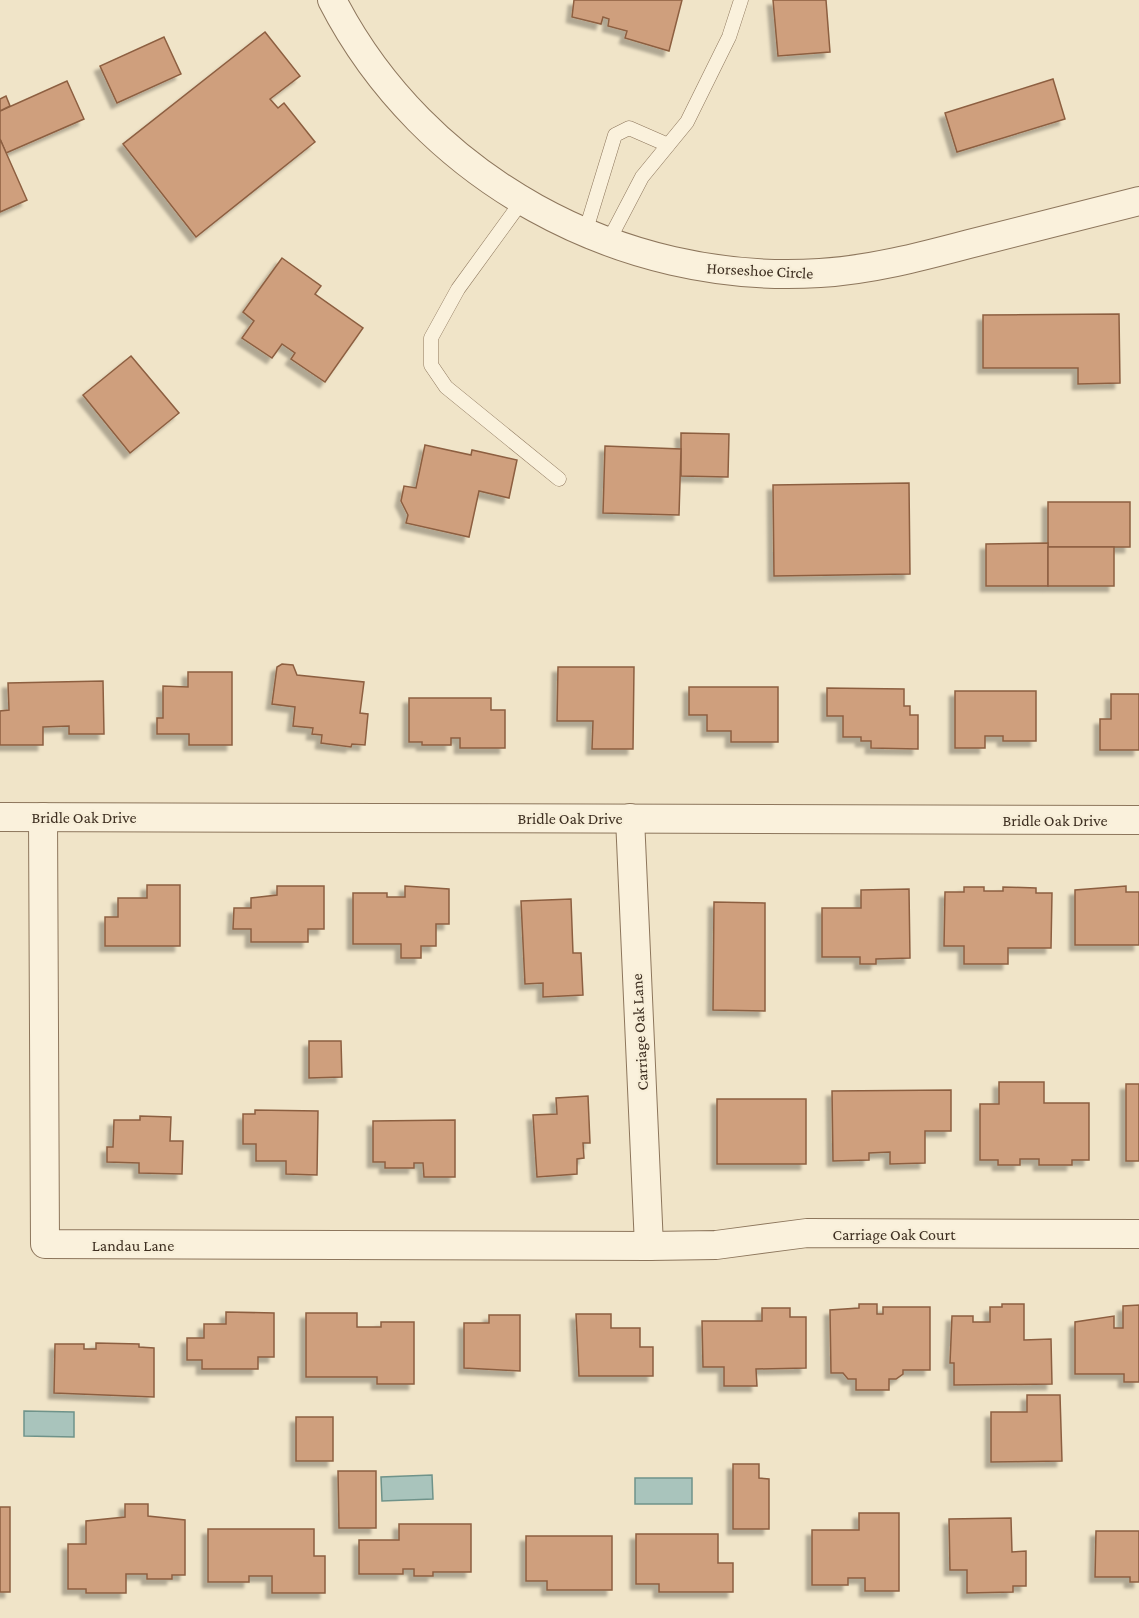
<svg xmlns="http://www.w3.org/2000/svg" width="1139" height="1618" font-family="'Crimson Pro',serif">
<defs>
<filter id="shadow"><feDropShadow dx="-5.5" dy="5.5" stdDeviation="1.5" flood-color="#0004"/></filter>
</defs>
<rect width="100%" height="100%" fill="#f0e4c8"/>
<g fill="#a9c4bc" stroke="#6f938a" stroke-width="1.5">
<polygon points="24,1411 74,1412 74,1437 24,1436"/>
<polygon points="432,1475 433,1499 382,1501 381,1477"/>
<rect x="635" y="1478" width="57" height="26"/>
</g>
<g fill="#cf9f7d" stroke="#8d5f41" stroke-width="1.5" filter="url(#shadow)">
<polygon points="574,0 682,0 669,51 625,38 627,31 608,26 609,19 603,17 601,24 572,17"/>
<polygon points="773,0 826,0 830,52 778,56"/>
<polygon points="265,32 300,76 270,99 278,108 284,103 315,142 196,237 123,144"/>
<polygon points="164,37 181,74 117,103 100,66"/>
<polygon points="1053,79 1065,119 957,152 945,113"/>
<polygon points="67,81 84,119 6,153 0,139 0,111"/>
<polygon points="6,96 10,106 0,111 0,99"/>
<polygon points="0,139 27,200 0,212"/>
<polygon points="282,258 321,286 315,294 363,328 325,382 291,359 295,353 282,344 272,358 242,338 254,321 243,312"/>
<polygon points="1119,314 1120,383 1078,384 1078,368 983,368 983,315"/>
<polygon points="131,356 179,413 130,453 83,395"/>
<polygon points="681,433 729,434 728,477 681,476"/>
<polygon points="425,445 471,455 472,450 517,460 509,498 479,491 469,537 406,523 408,515 401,501 404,486 416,488"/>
<polygon points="605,446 681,449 679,515 603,513"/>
<polygon points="909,483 910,574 774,576 773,485"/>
<rect x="1048" y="502" width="82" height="45"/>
<polygon points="1048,543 1048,586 986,586 986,544"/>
<rect x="1048" y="547" width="66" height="39"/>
<polygon points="282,664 293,665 297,675 364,682 360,713 368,714 365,745 352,744 351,747 321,743 322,735 312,734 313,728 293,726 295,707 272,704 277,667"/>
<polygon points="558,667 634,667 633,749 592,749 593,721 557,721"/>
<polygon points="188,672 232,672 232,745 189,745 189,734 157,734 157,718 163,718 163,686 188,687"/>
<polygon points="103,681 104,734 69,734 69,726 43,727 43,745 0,745 0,711 9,710 8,683"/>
<polygon points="689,687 778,687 778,742 731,742 731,731 707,731 707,715 689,715"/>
<polygon points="827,688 904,689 904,706 910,706 910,715 918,715 918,749 871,748 871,741 861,741 861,737 843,737 843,716 827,716"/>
<polygon points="955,691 1036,691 1036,741 1003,741 1003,736 985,736 985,748 955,748"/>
<polygon points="1111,694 1139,694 1139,750 1100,750 1100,719 1111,719"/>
<polygon points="409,698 491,698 491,710 505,710 505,748 460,748 460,738 451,738 451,745 422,745 422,742 409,742"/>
<polygon points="147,885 180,885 180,946 105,946 105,917 118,917 118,898 147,898"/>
<polygon points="277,886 324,886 324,929 308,929 308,942 251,942 251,929 233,929 234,908 251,908 251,898 277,895"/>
<polygon points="405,886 449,889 449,924 436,924 436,946 421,946 421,958 401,958 401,944 353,944 353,893 387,893 387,897 405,897"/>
<polygon points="1126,886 1126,892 1139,892 1139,945 1075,945 1075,890"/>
<polygon points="964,887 984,887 984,891 1003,891 1003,887 1036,888 1036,893 1052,893 1051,948 1008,948 1008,964 964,964 964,946 944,946 945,892 964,892"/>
<polygon points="909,889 910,958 876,959 876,964 860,964 860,957 822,957 822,908 861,908 861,890"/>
<polygon points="571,899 573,953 581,953 583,995 543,997 543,983 525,984 521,901"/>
<polygon points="714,902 765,903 765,1011 713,1010"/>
<polygon points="309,1041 341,1041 342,1077 309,1078"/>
<polygon points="999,1082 1044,1082 1044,1103 1089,1103 1089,1160 1072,1160 1072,1165 1039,1165 1039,1159 1020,1159 1020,1165 998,1165 998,1160 980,1160 980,1104 999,1104"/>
<rect x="1126" y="1084" width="13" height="77"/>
<polygon points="951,1090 951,1131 925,1131 925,1163 890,1164 890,1152 869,1153 869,1160 833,1161 832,1091"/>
<polygon points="588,1096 590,1143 583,1143 584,1158 577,1159 577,1174 537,1177 533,1115 557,1114 556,1098"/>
<rect x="717" y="1099" width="89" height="65"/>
<polygon points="255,1110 318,1111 317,1175 286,1174 286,1161 256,1161 256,1144 243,1144 243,1114 255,1114"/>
<polygon points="140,1116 171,1117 170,1141 183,1141 182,1174 139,1173 139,1163 107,1162 107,1147 113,1147 114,1120 140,1120"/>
<polygon points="455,1120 455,1177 424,1177 423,1163 414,1163 414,1168 385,1168 385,1162 373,1162 373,1121"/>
<polygon points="859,1304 877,1304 877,1314 883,1314 883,1307 930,1307 930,1370 903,1370 903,1374 896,1379 889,1379 889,1390 856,1390 856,1379 848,1379 843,1373 831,1373 830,1310 859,1308"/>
<polygon points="1002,1304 1024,1304 1024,1340 1051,1339 1052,1384 954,1385 954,1363 950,1363 952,1316 973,1316 973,1322 990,1322 990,1307 1002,1307"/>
<polygon points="1139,1305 1139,1382 1124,1382 1124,1374 1075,1374 1075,1322 1114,1316 1114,1328 1123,1328 1123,1306"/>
<polygon points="762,1308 790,1308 790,1317 806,1317 806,1368 756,1369 757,1386 724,1386 724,1367 703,1367 702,1321 762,1321"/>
<polygon points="226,1312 274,1313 274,1357 258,1357 258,1369 202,1369 202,1360 187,1360 187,1338 204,1338 204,1324 226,1324"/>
<polygon points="306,1313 357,1313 357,1327 381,1327 381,1322 414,1322 414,1384 377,1384 377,1377 306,1377"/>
<polygon points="576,1314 611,1314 611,1328 640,1328 640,1347 653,1347 653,1376 579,1376"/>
<polygon points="489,1315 520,1315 520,1371 464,1368 464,1323 489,1323"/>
<polygon points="96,1343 139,1344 139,1347 154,1348 154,1397 54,1393 55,1344 84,1344 84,1349 96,1349"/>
<polygon points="1027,1395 1060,1395 1062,1461 991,1462 991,1412 1027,1412"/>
<rect x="296" y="1417" width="37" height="44"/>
<polygon points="733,1464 759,1464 759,1478 769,1479 769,1529 733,1529"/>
<polygon points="338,1471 376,1471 376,1528 339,1528"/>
<polygon points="125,1504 148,1504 148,1516 185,1520 185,1575 172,1575 172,1579 147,1579 147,1574 126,1574 126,1593 86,1593 86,1589 68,1589 68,1544 86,1544 86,1521 125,1517"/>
<rect x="0" y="1507" width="10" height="85"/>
<polygon points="859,1513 899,1513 899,1591 865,1591 865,1578 848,1578 848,1585 812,1585 812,1530 859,1530"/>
<polygon points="1011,1518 1012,1552 1026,1551 1026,1586 1013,1586 1013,1592 967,1593 967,1570 950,1570 949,1519"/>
<polygon points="399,1524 471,1524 471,1572 433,1572 433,1576 414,1576 414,1569 403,1569 403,1574 359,1574 359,1540 399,1540"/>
<polygon points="208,1529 314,1529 314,1556 325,1556 325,1593 272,1593 272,1576 249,1576 249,1582 208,1582"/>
<polygon points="1096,1531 1139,1531 1139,1582 1130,1582 1130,1577 1095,1577"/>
<polygon points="636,1534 718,1534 718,1563 733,1563 733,1592 659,1592 659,1584 636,1584"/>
<polygon points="526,1536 612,1536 612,1590 547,1590 547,1581 526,1581"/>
</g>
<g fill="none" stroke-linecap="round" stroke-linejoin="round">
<defs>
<g id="service">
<polyline points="522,201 458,289 431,338 431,365 446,387 559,479"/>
<polyline points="585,233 615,135 629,128 668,145"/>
<polyline points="608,242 642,177 687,122 729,37 741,0"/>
</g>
<g id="minor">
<path d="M332,0C423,178 621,286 820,273C870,270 920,257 969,244C1026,230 1082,215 1139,201"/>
<polyline points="0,817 1139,820"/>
<polyline points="43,817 45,1244 649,1246 716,1245 807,1233 1139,1234"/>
<polyline points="630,818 649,1246"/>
</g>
</defs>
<use href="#service" stroke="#8d765c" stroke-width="15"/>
<use href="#minor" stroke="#8d765c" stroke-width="30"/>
<use href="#service" stroke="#faf1dc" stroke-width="14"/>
<use href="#minor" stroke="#faf1dc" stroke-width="28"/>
</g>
<g text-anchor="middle" stroke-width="4.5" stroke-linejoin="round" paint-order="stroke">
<g font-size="16" fill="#3d2e20" stroke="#f7eed8">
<text transform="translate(760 270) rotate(3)" y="6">Horseshoe Circle</text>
<text x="84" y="823">Bridle Oak Drive</text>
<text x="570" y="824">Bridle Oak Drive</text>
<text x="1055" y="826">Bridle Oak Drive</text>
<text transform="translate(639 1032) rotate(-93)" y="6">Carriage Oak Lane</text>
<text x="894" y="1240">Carriage Oak Court</text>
<text x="133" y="1251">Landau Lane</text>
</g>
</g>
</svg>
